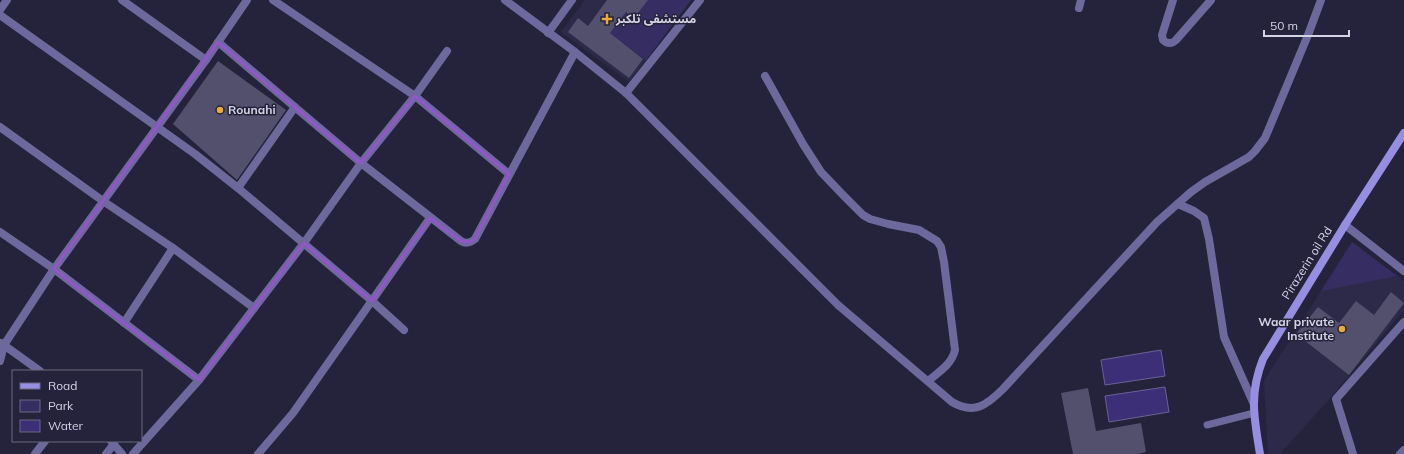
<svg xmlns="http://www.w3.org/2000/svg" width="1404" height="454" font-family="Mulish,'Noto Sans Arabic',sans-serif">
<rect width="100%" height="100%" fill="#25233b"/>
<g fill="#2d2a49">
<polygon points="585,0 691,0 629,82 561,32"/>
<polygon points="1352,242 1404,281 1404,310 1332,396 1280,454 1268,454 1264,381"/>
</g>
<g fill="#362e63">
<polygon points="647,0 691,0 646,60 610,33 626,12 634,18"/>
<polygon points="1352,242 1397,276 1321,291"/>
</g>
<g fill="#3c2f77" stroke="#6a6098">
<polygon points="1161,350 1165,376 1105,385 1101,360"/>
<polygon points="1165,387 1169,412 1109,422 1105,396"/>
</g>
<g fill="#52506c">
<polygon points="607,0 648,0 634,18 626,12 610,33 643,59 629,78 568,32 578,18 588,26"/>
<polygon points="218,61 286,110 237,180 173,124"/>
<polygon points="1391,292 1404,303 1349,375 1296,334 1318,307 1339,323 1356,301 1374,315"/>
<polygon points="1088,388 1096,431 1141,423 1146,452 1138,454 1073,454 1061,393"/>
</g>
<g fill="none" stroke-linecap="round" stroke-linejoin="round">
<polyline stroke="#6d699d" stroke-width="7" points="1207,425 1254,413"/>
<g stroke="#6d699d" stroke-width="8">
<polyline points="122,0 206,60"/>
<polyline points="273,0 415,96 509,174"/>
<path d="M505,0L575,52L626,93L838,305L952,402C974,415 987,405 1003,389L1157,222L1191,192L1205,182L1249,157L1255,151L1265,138L1308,35L1321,0"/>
<path d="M1173,0L1162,35L1163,40C1167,44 1172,44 1176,40L1211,0"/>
<polyline points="1079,8 1081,0"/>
<polyline points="0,10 7,0"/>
<polyline points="0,15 195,154 238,188 372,301 404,330"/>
<polyline points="548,33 572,0"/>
<path d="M218,42L361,163L461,241C466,244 470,243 475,239L575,52"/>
<path d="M765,76L803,144L821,172L844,196L863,215L870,219L888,224L919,230L937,241L941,247L944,262L955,350C952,364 939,372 928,381"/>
<polyline points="626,93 700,0"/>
<polyline points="0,127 103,201 173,248 254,308"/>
<polyline points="238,188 295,107"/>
<polyline points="1178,204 1194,211 1204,218 1209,239 1224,337 1253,402"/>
<polyline points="1345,225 1404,271"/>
<polyline points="0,232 54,269 199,380"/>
<polyline points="124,323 173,248"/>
<polyline points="1,343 40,371"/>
<polyline points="0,361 4,345 54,269 206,60 247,0"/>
<polyline points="111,441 122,454"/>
<polyline points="35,454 45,441"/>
<polyline points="106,454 114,444"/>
<polyline points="133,454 199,380 304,243 361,163 415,96 447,51"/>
<polyline points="258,454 293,413 430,218"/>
<polyline points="1353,454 1336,399 1404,322"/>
<polyline points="1400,454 1404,450"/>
</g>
<path stroke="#968ee1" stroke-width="8" d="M1260,454C1254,418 1249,394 1263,359L1345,225L1404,133"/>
</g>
<path fill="none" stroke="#9156c8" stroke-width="3" stroke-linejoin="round" d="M218,42L361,163L415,96L509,174L475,239L469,242L461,241L430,218L372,301L304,243L199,380L54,269Z"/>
<g fill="#eaaa39" stroke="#25233b" stroke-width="1.5">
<path d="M605 13h4v4h4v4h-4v4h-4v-4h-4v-4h4z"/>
<circle cx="220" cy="110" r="4"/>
<circle cx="1342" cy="329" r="4"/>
</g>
<g text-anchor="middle" stroke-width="3" stroke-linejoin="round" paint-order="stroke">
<g font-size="12" font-weight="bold" fill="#d4d3e4" stroke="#25233b" text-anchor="start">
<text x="616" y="23">مستشفى تلكبر</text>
<text x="228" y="114">Rounahi</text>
<text x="1334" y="326" text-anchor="end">Waar private<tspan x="1334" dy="14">Institute</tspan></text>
</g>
<g font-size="12" fill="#d4d3e4" stroke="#25233b">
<text transform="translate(1307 263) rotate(-58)" y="4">Pirazerin oil Rd</text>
</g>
</g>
<rect x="12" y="370" width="130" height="72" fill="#25233b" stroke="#6b697f"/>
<rect x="20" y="383" width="20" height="6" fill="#968ee1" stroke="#6b697f"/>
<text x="48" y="390" font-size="12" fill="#d4d3e4">Road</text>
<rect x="20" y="400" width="20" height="12" fill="#362e63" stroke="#6b697f"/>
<text x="48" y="410" font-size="12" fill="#d4d3e4">Park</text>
<rect x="20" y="420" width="20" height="12" fill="#3c2f77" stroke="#6b697f"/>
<text x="48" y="430" font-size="12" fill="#d4d3e4">Water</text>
<path d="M1264 30v6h85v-6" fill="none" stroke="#d4d3e4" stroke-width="2"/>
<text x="1270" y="30" font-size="12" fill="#d4d3e4" stroke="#25233b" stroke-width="3" paint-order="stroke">50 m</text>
</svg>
